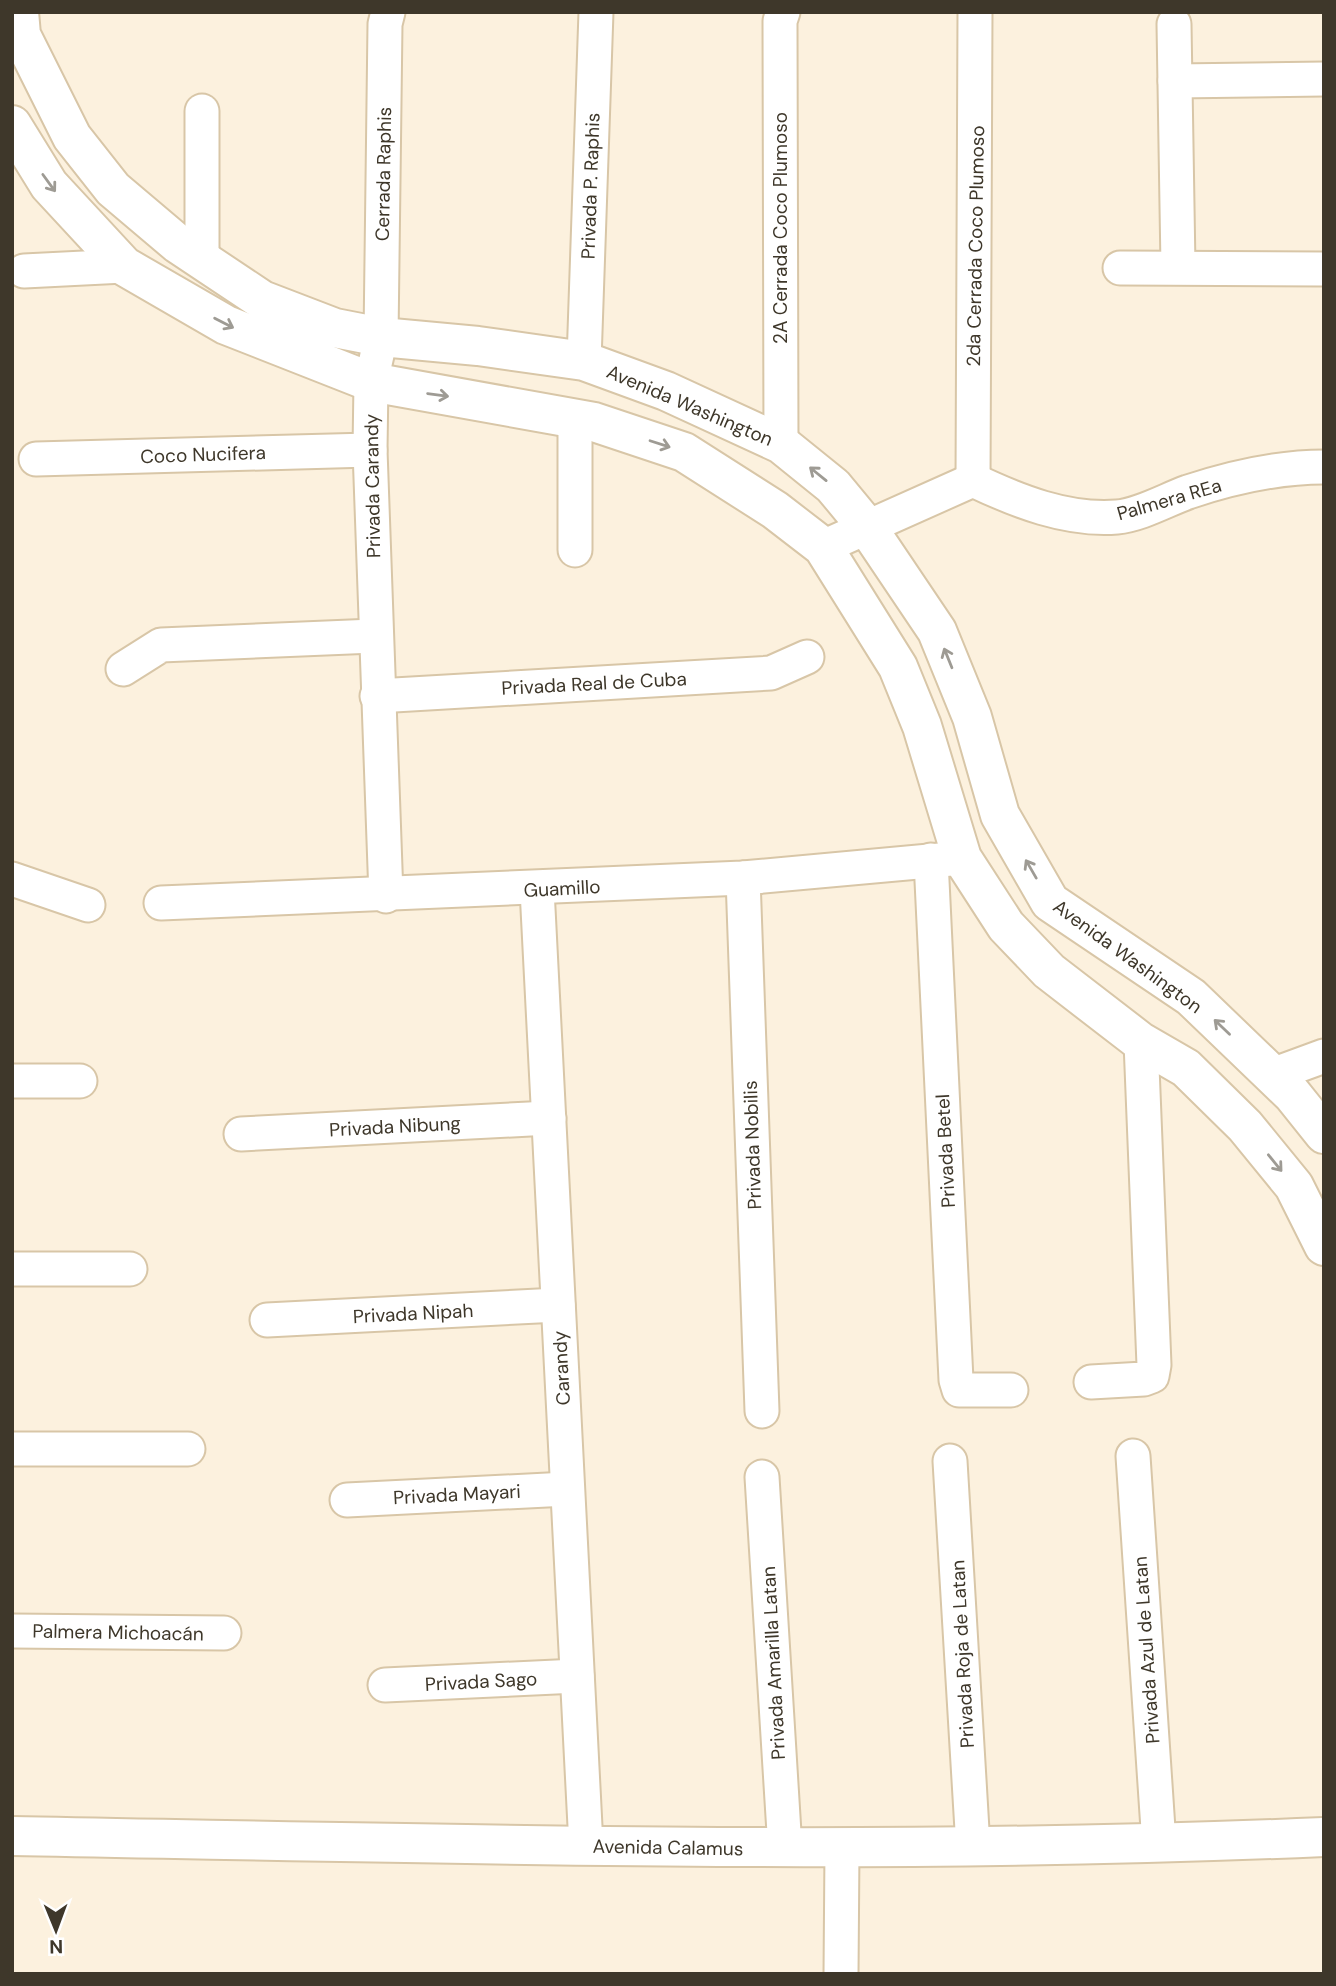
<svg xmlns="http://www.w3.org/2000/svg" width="1336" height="1986" font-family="'DM Sans',sans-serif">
<rect width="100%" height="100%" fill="#fcf1de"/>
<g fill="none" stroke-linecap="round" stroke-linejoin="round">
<defs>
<g id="street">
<polyline points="1174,24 1178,266"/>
<polyline points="1175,81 1324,79"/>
<polyline points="202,259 202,111"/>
<polyline points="1120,268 1324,269"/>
<polyline points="24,271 124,266"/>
<polyline points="584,361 596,12"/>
<polyline points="575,417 575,550"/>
<polyline points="781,444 780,21 783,12"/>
<polyline points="36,459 370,450"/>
<polyline points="973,480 975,12"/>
<path d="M823,547L973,480C1017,501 1067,521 1117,517C1140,515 1166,500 1188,492C1230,478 1279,467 1324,467"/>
<polyline points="123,669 161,645 374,636"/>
<polyline points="377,696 771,673 807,657"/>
<polyline points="931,860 956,1380 959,1390 1011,1390"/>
<polyline points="743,878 762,1411"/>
<polyline points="12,879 88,905"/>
<polyline points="537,889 586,1846"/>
<polyline points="386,896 370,450 371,382 381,337 385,24 388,12"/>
<polyline points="161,903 743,878 962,858"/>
<polyline points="1272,1075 1324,1056"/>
<polyline points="12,1081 80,1081"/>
<polyline points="241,1134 549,1118"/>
<polyline points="12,1269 130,1269"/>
<polyline points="267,1320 558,1305"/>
<polyline points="1091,1382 1144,1379 1152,1376 1154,1365 1141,1042"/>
<polyline points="12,1449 188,1449"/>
<polyline points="1133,1456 1159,1844"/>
<polyline points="950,1461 973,1847"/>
<polyline points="762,1477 785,1849"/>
<polyline points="347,1500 567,1489"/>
<polyline points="12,1631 224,1633"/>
<polyline points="385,1685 577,1676"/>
<polyline points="841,1974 842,1849"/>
</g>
<g id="secondary">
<polyline points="19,12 21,35 72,137 113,189 178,244 262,300 335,328 381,337 478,346 584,361 666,391 781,444 833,486 867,527 937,631 972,717 1000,815 1050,902 1191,997 1292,1094 1324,1134"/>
<polyline points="12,125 49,185 124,266 226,325 371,382 594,422 684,452 775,510 823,547 898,667 922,726 962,858 1006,926 1049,971 1141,1042 1186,1068 1245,1126 1294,1186 1324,1246"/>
<path d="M12,1836C450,1844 886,1856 1324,1837"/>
</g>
</defs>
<use href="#street" stroke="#d8c6a7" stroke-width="37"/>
<use href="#secondary" stroke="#d8c6a7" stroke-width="42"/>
<use href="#street" stroke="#fff" stroke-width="33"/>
<use href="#secondary" stroke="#fff" stroke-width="38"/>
</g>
<defs><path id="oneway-shaft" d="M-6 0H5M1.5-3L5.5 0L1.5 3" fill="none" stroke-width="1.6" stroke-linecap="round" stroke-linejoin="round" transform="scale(1.75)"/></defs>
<g stroke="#9e9b94">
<use href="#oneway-shaft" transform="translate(49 183) rotate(54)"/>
<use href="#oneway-shaft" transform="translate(224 323) rotate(27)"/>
<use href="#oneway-shaft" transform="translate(438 395) rotate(8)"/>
<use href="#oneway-shaft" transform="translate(660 444) rotate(18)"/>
<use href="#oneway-shaft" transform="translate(818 474) rotate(-141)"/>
<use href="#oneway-shaft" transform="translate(948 658) rotate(-112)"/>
<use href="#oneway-shaft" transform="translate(1031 869) rotate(-120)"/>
<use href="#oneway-shaft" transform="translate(1222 1027) rotate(-136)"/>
<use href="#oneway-shaft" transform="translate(1275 1163) rotate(51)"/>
</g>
<g text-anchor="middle" stroke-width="5" stroke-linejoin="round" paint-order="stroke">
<g font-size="19" fill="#3e372a" stroke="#fff">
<text transform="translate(383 174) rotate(-89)" y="7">Cerrada Raphis</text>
<text transform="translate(590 186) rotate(-88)" y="7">Privada P. Raphis</text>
<text transform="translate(780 228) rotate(-90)" y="7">2A Cerrada Coco Plumoso</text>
<text transform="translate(975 246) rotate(-89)" y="7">2da Cerrada Coco Plumoso</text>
<text transform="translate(690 405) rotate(23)" y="7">Avenida Washington</text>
<text transform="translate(203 454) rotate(-2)" y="7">Coco Nucifera</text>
<text transform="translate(372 486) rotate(-91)" y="7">Privada Carandy</text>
<text transform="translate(1169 499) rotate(-16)" y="7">Palmera REa</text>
<text transform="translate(594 683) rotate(-3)" y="7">Privada Real de Cuba</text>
<text transform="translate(562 888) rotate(-3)" y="7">Guamillo</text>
<text transform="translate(1128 956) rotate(36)" y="7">Avenida Washington</text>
<text transform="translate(395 1126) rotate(-3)" y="7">Privada Nibung</text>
<text transform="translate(752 1145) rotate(-92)" y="7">Privada Nobilis</text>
<text transform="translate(945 1151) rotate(-93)" y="7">Privada Betel</text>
<text transform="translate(413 1313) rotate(-3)" y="7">Privada Nipah</text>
<text transform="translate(561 1368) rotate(-93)" y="7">Carandy</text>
<text transform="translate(457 1494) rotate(-3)" y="7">Privada Mayari</text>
<text transform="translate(118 1632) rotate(1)" y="7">Palmera Michoacán</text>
<text transform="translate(1146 1650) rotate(-94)" y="7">Privada Azul de Latan</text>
<text transform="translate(962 1654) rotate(-93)" y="7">Privada Roja de Latan</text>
<text transform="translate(773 1663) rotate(-93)" y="7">Privada Amarilla Latan</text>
<text transform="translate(481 1681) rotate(-3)" y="7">Privada Sago</text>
<text transform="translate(668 1847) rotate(1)" y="7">Avenida Calamus</text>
</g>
</g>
<rect width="1336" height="1986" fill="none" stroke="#3e372a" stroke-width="28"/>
<g transform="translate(56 1930) rotate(179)" stroke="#ffffff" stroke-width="5" paint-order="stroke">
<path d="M0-5L12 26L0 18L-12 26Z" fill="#3e372a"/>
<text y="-10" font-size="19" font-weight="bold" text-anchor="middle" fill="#3e372a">N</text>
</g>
</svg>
